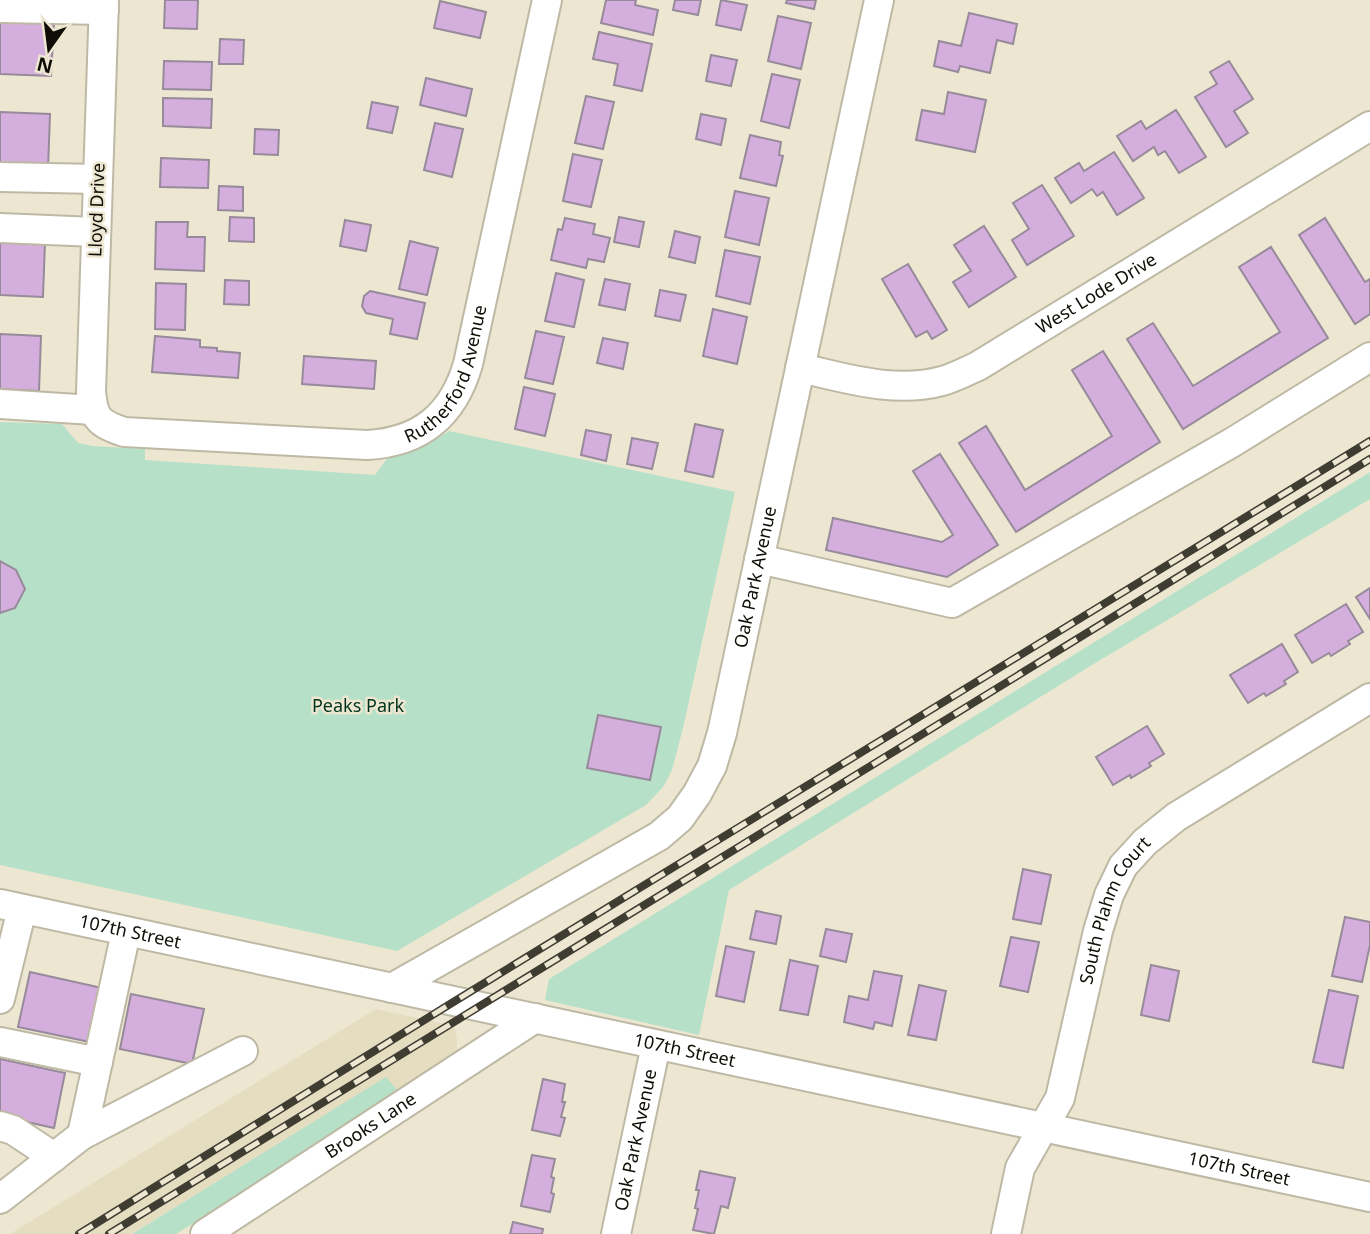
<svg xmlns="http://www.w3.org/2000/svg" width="1370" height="1234" font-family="'Noto Sans',sans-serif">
<rect width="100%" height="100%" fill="#ede7d2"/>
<polygon fill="#e4ddc0" points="376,1009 454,1026 457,1039 457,1056 401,1095 386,1078 131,1234 10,1234"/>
<g fill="#b7e0c8">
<path d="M0,422L62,424L78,443L92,446L145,449V460L375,475L391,453C418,448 426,447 449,431L735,492L683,728L672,770L664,786L646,805L397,951L0,865Z"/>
<polygon points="1370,472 1370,499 1092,665 729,890 699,1035 545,1000 549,979"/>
<polygon points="386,1077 401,1095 176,1234 132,1234"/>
</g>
<g fill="#d4aedc" stroke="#978a9a" stroke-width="2">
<polygon points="165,0 198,0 197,29 164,28"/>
<polygon points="606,0 636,0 635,5 658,10 653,35 601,23"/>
<polygon points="675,0 701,0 698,15 673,10"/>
<polygon points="721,0 747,5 741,30 716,25"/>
<polygon points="787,0 816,0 814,9 786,3"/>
<polygon points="440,1 486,12 480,38 434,28"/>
<polygon points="969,13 1017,24 1013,44 997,40 990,73 960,66 958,72 934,66 939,41 961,46"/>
<polygon points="778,16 811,23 801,69 768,61"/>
<polygon points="0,20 54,22 51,76 0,74"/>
<polygon points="599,32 652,44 642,91 614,85 618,64 593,59"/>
<polygon points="220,39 244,40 243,64 219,64"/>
<polygon points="711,55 737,60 731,86 706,81"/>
<polygon points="164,61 212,62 211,90 163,89"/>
<polygon points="1229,61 1253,99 1234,111 1248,133 1226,147 1195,97 1217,84 1210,72"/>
<polygon points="772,74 800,80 789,128 761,121"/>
<polygon points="426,78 472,89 466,116 420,105"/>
<polygon points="948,92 986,100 975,152 916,140 922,110 944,114"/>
<polygon points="586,96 614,102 603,149 575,143"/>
<polygon points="163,98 212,99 211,128 163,126"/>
<polygon points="372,102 398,107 392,133 367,128"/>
<polygon points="1176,110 1206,157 1179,173 1165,151 1158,155 1154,147 1133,161 1117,136 1141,121 1146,129"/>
<polygon points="0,112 50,114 48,169 0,167"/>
<polygon points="701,114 726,119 721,145 696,139"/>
<polygon points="435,123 463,129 452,177 424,170"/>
<polygon points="255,129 279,130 278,155 254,154"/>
<polygon points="750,135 781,142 779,155 783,156 776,186 740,178"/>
<polygon points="1114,152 1144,198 1117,215 1103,192 1097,196 1092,189 1071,203 1055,178 1079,163 1084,171"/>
<polygon points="573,154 602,160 591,207 563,201"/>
<polygon points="161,158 209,160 208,188 160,187"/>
<polygon points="1042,185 1074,236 1027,265 1012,240 1029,229 1013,203"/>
<polygon points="219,186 243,187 243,211 218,210"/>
<polygon points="735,191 769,198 759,245 725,237"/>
<polygon points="230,217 254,218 254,242 229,241"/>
<polygon points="619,217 644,222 639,247 614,242"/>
<polygon points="565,218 595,224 593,234 610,238 604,262 588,259 586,268 551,260 558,229 562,230"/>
<polygon points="1325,218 1365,282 1370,279 1370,314 1355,324 1299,235"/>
<polygon points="345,220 371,225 366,251 340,246"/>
<polygon points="156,222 188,222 187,237 205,237 204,271 155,269"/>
<polygon points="984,226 1016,277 969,307 953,282 971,271 954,245"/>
<polygon points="675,231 700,237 695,263 669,257"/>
<polygon points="0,241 45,242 43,297 0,295"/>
<polygon points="410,241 438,248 427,295 399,289"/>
<polygon points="1271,247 1328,338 1183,429 1127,339 1153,323 1193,386 1280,332 1239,267"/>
<polygon points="725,250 760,257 750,304 716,296"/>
<polygon points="908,264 947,330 932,339 927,331 916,337 882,279"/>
<polygon points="556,273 584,280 574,327 545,321"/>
<polygon points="605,279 630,284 625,310 599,305"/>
<polygon points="225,280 249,281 249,305 224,304"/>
<polygon points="156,283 186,284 185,330 155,329"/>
<polygon points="660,290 686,295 680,321 655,316"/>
<polygon points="370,291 425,303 417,339 390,334 393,319 366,313 362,306 364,296"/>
<polygon points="713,309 747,317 737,364 703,356"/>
<polygon points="536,331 564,337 553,384 525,378"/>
<polygon points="0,334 41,336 39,391 0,389"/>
<polygon points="155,336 200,340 200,347 217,348 217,351 240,353 238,378 152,372"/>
<polygon points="603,338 628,343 623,369 597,363"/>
<polygon points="1103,351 1160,442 1016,532 959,443 986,426 1025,490 1112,436 1072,370"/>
<polygon points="304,356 376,361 374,389 302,384"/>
<polygon points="524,387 555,394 545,436 515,429"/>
<polygon points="695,424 723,430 713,477 685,471"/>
<polygon points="586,430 611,435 606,461 581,455"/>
<polygon points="632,438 658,443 652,469 627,464"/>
<polygon points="940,454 998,545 947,577 826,550 833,518 942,542 953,535 913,471"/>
<polygon points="0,561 16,570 25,589 15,608 0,613"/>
<polygon points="1370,588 1370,619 1356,597"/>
<polygon points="1346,604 1363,632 1348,641 1350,644 1331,656 1329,653 1312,663 1295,635"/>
<polygon points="1282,644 1298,672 1284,681 1286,684 1266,696 1264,693 1248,703 1230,675"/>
<polygon points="598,715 661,727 650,780 587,768"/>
<polygon points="1147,726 1164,754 1149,763 1151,766 1131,778 1130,775 1113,785 1096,757"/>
<polygon points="1023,869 1051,875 1041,924 1013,919"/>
<polygon points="756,911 781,916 776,944 750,939"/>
<polygon points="1345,917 1370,922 1370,945 1362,982 1332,976"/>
<polygon points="826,929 852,934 846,962 820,956"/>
<polygon points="1011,937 1039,942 1028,992 1000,986"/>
<polygon points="726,946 754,952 744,1002 716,996"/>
<polygon points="790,960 818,966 808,1015 780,1010"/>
<polygon points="1151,965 1179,971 1169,1021 1141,1015"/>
<polygon points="874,971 902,976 892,1026 875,1022 873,1029 844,1022 849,996 868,1000"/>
<polygon points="30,972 102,988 90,1042 18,1027"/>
<polygon points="919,985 946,991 936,1040 908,1035"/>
<polygon points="1329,990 1358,996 1343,1068 1313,1062"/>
<polygon points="131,994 204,1009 192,1064 120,1049"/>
<polygon points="0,1059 65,1073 54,1128 0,1116"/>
<polygon points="543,1079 565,1084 562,1102 565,1102 561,1117 565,1118 560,1136 532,1130"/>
<polygon points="532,1155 555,1159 551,1177 554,1178 551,1193 554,1194 550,1212 521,1206"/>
<polygon points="700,1171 735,1178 728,1208 721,1206 714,1234 693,1230 698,1209 695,1208 699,1190 696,1190"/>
<polygon points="513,1222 543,1229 542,1234 510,1234"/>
</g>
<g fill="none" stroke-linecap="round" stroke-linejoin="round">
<defs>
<g id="minor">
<path id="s1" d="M104,0L91,392C94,419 98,423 124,432L367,445C420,442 453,416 468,364L547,0"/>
<polyline points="0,8 104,10"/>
<polyline points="0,177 98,179"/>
<polyline points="0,228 96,232"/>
<path id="s2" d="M800,368C846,378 895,394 942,381C954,378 967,371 978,366L1370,126"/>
<polyline points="0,404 93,410"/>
<polyline points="759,559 952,603 1233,442 1370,357"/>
<path id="s3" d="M0,904L1370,1197"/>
<polyline points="126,932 82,1135 243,1051"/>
<path id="s4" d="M392,988L659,836L680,818L697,794L712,766L722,733L879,0"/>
<polyline points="0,999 22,909"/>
<polyline points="0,1042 98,1062"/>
<polyline points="0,1126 13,1130 54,1157"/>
<polyline points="0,1199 82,1135"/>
<path id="s5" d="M205,1234L535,1018"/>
<path id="s6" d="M616,1234L656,1045"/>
<path id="s7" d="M1006,1234L1020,1168L1060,1098L1098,931L1109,895L1123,866L1145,842L1176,817L1370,698"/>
</g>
</defs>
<use href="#minor" stroke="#beb9a4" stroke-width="32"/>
<use href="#minor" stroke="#fff" stroke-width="28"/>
<defs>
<g id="rail">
<polyline points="79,1234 455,1001 1370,441"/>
<polyline points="109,1234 1370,459"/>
</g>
</defs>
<use href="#rail" stroke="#3f3c32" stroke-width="8"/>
<use href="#rail" stroke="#ede7d2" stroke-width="5" stroke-dasharray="16" stroke-linecap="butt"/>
</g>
<g text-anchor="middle" stroke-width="5" stroke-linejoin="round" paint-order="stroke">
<g font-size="18" fill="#0f0d06" stroke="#ede7d2">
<text transform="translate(97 210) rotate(-88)" y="6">Lloyd Drive</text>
<text dy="6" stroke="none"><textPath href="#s2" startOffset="322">West Lode Drive</textPath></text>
<text dy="6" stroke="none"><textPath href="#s1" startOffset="812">Rutherford Avenue</textPath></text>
<text dy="6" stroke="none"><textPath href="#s4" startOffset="590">Oak Park Avenue</textPath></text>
<text dy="6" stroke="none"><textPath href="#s7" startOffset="345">South Plahm Court</textPath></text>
<text dy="6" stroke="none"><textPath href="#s3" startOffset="133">107th Street</textPath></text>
<text dy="6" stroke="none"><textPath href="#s3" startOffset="700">107th Street</textPath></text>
<text dy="6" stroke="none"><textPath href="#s5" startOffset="198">Brooks Lane</textPath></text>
<text dy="6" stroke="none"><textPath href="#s6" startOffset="96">Oak Park Avenue</textPath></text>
<text dy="6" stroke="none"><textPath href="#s3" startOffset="1267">107th Street</textPath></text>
</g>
<g font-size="18" fill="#00331e" stroke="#ede7d2">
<text x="358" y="712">Peaks Park</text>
</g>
</g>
<g transform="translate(49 49) rotate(194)" stroke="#ede7d2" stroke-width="5" paint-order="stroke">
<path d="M0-5L12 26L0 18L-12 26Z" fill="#0f0d06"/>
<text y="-10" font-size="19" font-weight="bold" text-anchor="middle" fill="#0f0d06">N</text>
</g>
</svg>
